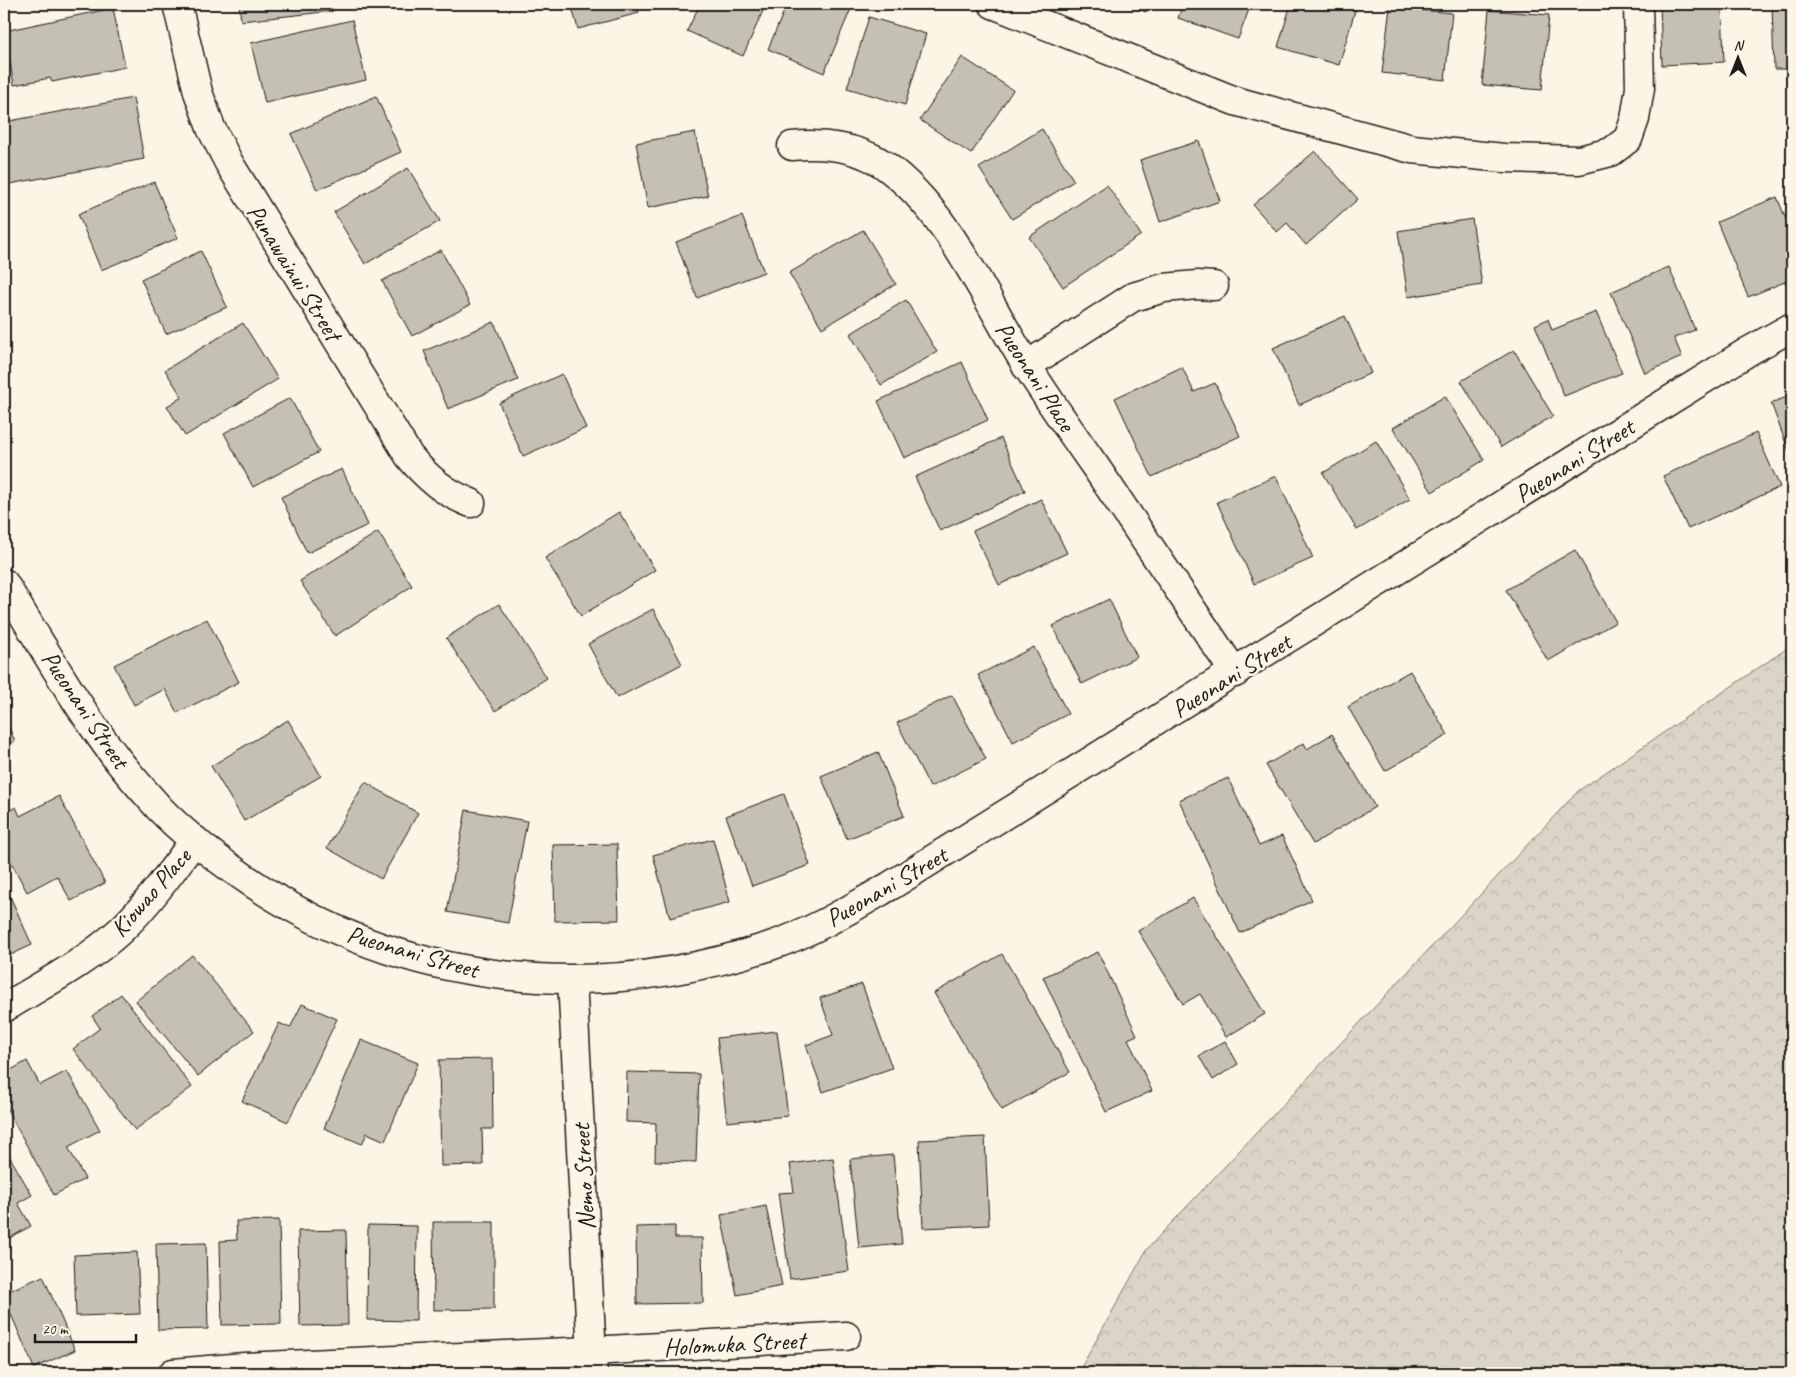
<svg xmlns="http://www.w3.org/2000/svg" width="1796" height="1377" font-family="Caveat,sans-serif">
<defs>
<pattern id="forest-crowns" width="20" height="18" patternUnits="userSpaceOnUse" patternTransform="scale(1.25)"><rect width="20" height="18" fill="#dbd5c8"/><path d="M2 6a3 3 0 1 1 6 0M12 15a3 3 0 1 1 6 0" fill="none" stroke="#bbb6ab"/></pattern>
</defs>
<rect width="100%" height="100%" fill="#fcf5e5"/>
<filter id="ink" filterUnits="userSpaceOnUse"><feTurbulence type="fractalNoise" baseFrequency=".02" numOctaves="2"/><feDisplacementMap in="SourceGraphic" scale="10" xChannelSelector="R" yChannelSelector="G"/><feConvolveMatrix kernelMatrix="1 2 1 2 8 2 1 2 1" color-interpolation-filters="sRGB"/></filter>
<g filter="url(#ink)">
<polygon fill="url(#forest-crowns)" stroke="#7c7872" points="1792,645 1792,1373 1078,1373 1147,1249 1578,791"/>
<g fill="#c4c0b3" stroke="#1c1c1c">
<polygon points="239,4 332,4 333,11 241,21"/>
<polygon points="571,4 636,4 639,13 578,29"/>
<polygon points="700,4 766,4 743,56 687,31"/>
<polygon points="787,4 853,4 824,73 768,49"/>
<polygon points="1124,4 1149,4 1146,12"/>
<polygon points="1183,4 1251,4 1238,39 1178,18"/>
<polygon points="1291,4 1357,4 1339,65 1278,47"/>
<polygon points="1660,4 1722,4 1724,62 1662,65"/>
<polygon points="1772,4 1792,4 1792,69 1774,69"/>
<polygon points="1390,7 1452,13 1445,80 1382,73"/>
<polygon points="113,8 125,67 52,82 50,78 14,85 4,31"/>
<polygon points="1489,10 1549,15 1542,90 1482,85"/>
<polygon points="869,17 926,34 905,105 847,88"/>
<polygon points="352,20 366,80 265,103 251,43"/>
<polygon points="962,57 1013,90 971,154 920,120"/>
<polygon points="376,96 401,152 317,190 291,134"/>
<polygon points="133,98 144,159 4,185 4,122"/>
<polygon points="1042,129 1074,181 1012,219 979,168"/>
<polygon points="695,132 708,196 648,208 636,143"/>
<polygon points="1199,141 1220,201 1160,222 1140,160"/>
<polygon points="1315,151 1358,199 1306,245 1287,223 1277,232 1253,205"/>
<polygon points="408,168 440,221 365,264 334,212"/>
<polygon points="154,182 178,238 101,270 78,214"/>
<polygon points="1107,185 1141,235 1063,287 1029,237"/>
<polygon points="1777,197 1792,234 1792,279 1748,297 1717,222"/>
<polygon points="742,216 764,272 697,298 676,242"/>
<polygon points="1472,219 1482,285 1408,297 1398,231"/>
<polygon points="863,230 896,284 822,328 789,273"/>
<polygon points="441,250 470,305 412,336 382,281"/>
<polygon points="201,251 227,307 166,334 141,279"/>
<polygon points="1669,267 1695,330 1674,338 1682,357 1645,373 1611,292"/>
<polygon points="906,300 937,352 881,385 850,334"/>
<polygon points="1596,312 1622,373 1564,396 1535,325 1548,319 1552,330"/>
<polygon points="1345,316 1371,373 1299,405 1273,348"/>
<polygon points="494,322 518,380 448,409 424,351"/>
<polygon points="243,323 278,379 185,436 167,406 182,397 165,370"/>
<polygon points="1514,350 1553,416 1501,447 1461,381"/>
<polygon points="962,362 988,420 904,458 878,401"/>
<polygon points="1182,367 1194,392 1215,383 1240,436 1152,477 1115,398"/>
<polygon points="562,374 586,428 523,456 499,403"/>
<polygon points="1792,395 1792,460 1771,403"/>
<polygon points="1445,396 1484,460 1432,492 1393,428"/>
<polygon points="290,398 319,452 253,487 224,433"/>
<polygon points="1756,433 1780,487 1688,529 1663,476"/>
<polygon points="1001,438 1025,491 940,531 915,477"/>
<polygon points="1376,441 1410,499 1357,530 1323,473"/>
<polygon points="342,469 368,525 307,553 281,497"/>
<polygon points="1276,476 1313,558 1254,584 1217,502"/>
<polygon points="1041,499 1067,553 999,585 973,531"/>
<polygon points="619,512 655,570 581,616 545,558"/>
<polygon points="378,532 412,586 335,636 300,581"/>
<polygon points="1575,550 1616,622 1548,661 1506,590"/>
<polygon points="1109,599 1137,657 1082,684 1053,626"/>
<polygon points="499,604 547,678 495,711 446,638"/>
<polygon points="653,609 682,664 617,698 588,644"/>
<polygon points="207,619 239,682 177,713 165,689 134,705 114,665"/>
<polygon points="1034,647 1068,714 1013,742 978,675"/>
<polygon points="1410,671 1448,735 1385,771 1348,707"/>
<polygon points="952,695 986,759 930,787 897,723"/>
<polygon points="4,717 15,741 4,746"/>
<polygon points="288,720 321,776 244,821 211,766"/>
<polygon points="1332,734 1375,807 1313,844 1266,765 1304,743 1307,749"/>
<polygon points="878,752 904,816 847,839 821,776"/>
<polygon points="1228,778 1259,846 1282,836 1312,900 1240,933 1179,800"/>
<polygon points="365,782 418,813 381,879 327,848"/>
<polygon points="784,794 810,865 752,886 726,816"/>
<polygon points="59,796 105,883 71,901 57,876 27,892 4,849 4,813 16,807 20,816"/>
<polygon points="466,810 527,821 508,923 447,912"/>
<polygon points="713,839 730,902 670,918 653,855"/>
<polygon points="617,844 619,920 555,921 553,845"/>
<polygon points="4,883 32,945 4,958"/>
<polygon points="1193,898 1265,1014 1226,1037 1200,994 1183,1004 1138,931"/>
<polygon points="1098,952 1137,1035 1128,1039 1152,1091 1106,1112 1043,977"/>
<polygon points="1002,954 1070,1072 1002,1110 934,993"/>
<polygon points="192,955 254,1031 198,1076 136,1001"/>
<polygon points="862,984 892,1068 823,1092 806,1045 833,1035 820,998"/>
<polygon points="121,994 192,1087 135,1130 73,1049 100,1028 92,1016"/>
<polygon points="302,1004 337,1019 288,1122 242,1101 279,1023 290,1028"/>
<polygon points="777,1031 788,1116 727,1122 717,1038"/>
<polygon points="361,1040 418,1063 385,1141 367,1133 362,1144 324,1128"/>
<polygon points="1225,1041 1238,1064 1213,1080 1199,1056"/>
<polygon points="492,1059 493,1129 482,1129 483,1165 441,1166 439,1060"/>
<polygon points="27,1061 40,1085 67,1071 100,1130 68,1147 85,1179 54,1195 4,1104 4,1074"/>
<polygon points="627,1072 699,1074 696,1162 655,1161 656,1123 626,1122"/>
<polygon points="985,1137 989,1225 923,1228 919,1140"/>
<polygon points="4,1147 32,1195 18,1203 31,1226 4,1241"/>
<polygon points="893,1155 902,1244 859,1248 850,1159"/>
<polygon points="833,1158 849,1271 790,1279 778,1193 794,1192 790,1164"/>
<polygon points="766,1206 782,1286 737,1295 721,1215"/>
<polygon points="279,1220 281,1324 222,1325 220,1241 237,1240 236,1221"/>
<polygon points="433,1222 494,1222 494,1309 434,1310"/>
<polygon points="368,1225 417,1226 416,1321 367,1320"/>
<polygon points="675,1226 675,1238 702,1238 703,1303 637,1304 636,1227"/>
<polygon points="346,1230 348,1325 300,1326 298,1231"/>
<polygon points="206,1243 208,1329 158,1330 156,1244"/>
<polygon points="137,1252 140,1314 76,1316 74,1255"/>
<polygon points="43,1276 75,1350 34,1368 4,1298 4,1293"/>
</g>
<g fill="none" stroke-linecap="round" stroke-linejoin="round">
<defs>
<g id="minor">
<path d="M177,4L198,92L211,128L229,163L409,456C427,478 445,493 471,503"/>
<polyline points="993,4 1235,101 1412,149 1504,158 1579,160 1611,152 1628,139 1635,119 1640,88 1638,4"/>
<path d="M792,146C823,143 857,147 883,164C949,210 985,300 1027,366C1049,401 1073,435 1097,469C1143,537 1189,605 1235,673"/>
<polyline points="1026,366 1133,297 1164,288 1197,285 1214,286"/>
<path d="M4,583C40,642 75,704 117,759C130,776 145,792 159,808C184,834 213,856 242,876C398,985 591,1006 770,946C813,932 852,908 890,886L1749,351L1792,327"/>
<polyline points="572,980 593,1373"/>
<path d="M4,1008C44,984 88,961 122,929C150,902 172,870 195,840"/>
<polyline points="173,1373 244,1367 592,1351 846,1336"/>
</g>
</defs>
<use href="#minor" stroke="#1c1c1c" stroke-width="31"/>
<use href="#minor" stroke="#fcf5e5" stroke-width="28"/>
</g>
</g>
<g text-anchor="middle" stroke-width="5" stroke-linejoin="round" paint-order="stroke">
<g font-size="25" fill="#1c1c1c" stroke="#fcf5e5">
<text transform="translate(295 272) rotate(58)" y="9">Punawainui Street</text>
<text transform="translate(1036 376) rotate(57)" y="9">Pueonani Place</text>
<text transform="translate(1574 460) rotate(-32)" y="9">Pueonani Street</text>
<text transform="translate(1231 675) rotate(-32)" y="9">Pueonani Street</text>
<text transform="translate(86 709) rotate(56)" y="9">Pueonani Street</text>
<text transform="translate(886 886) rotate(-30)" y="9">Pueonani Street</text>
<text transform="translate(150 892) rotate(-49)" y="9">Kiowao Place</text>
<text transform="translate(413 951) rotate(16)" y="9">Pueonani Street</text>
<text transform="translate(583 1177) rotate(-93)" y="9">Nemo Street</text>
<text transform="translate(734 1343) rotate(-3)" y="9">Holomuka Street</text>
</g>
</g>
<rect width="1796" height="1377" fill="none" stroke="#fcf5e5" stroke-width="20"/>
<rect x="10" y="10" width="1776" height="1357" fill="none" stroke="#1c1c1c" stroke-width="2" filter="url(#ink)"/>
<g transform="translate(1738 58)" stroke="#fcf5e5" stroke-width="4" paint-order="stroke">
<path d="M0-4L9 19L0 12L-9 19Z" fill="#1c1c1c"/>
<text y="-8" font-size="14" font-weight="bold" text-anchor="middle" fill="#1c1c1c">N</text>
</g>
<path d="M35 1334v8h101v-8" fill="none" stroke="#1c1c1c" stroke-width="2.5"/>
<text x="42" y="1334" font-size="15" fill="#1c1c1c" stroke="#fcf5e5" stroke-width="4" paint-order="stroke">20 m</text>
</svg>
